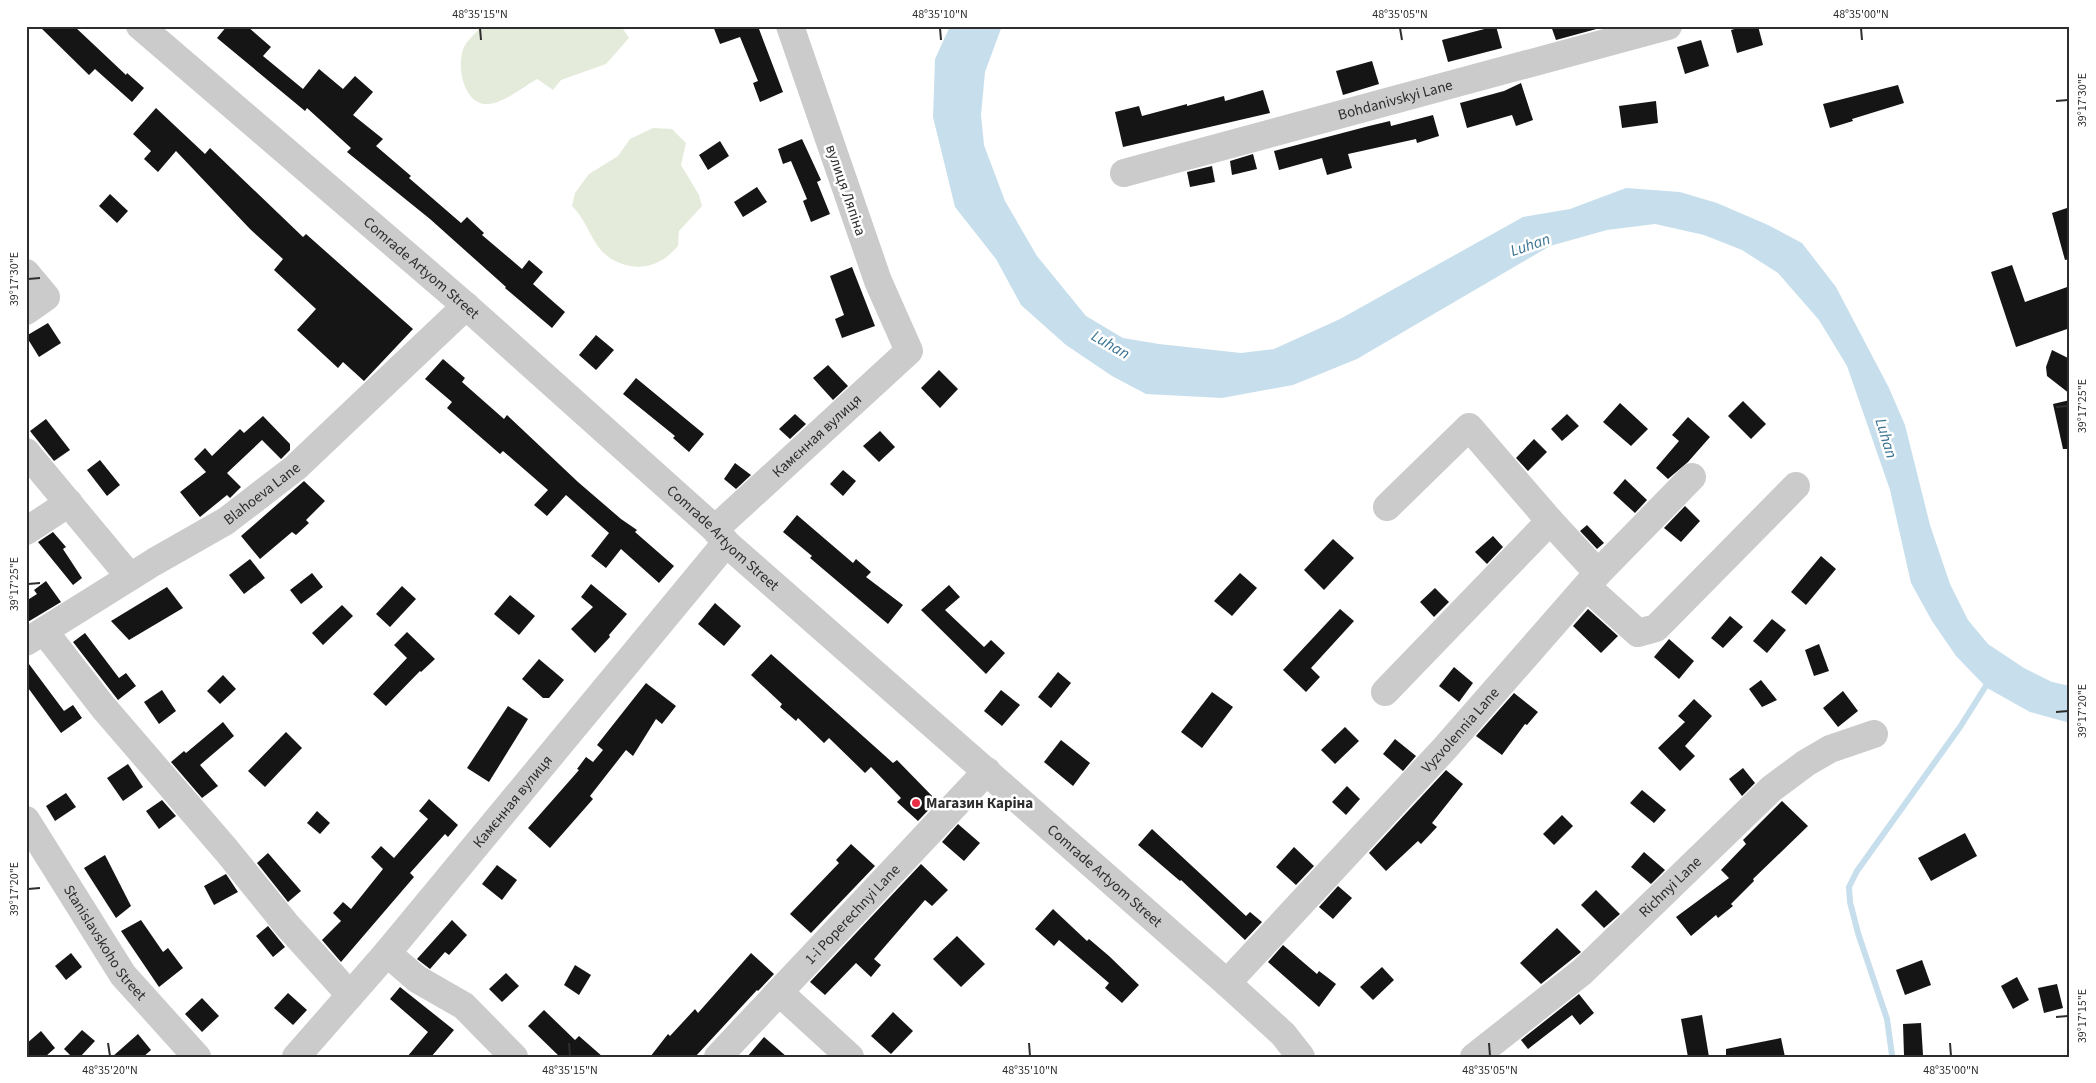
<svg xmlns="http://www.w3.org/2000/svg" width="2096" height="1083" font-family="'Source Sans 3',sans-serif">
<rect width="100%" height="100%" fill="#fff"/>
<g fill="#e5ebdb">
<path d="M482,26H621L629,38L606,64L561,80L553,90L537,79C523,87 504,103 488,104C463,105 456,65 464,47C468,40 476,32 482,26Z"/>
<path d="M653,128L672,129L686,143L681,165L699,195L702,206L679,231L678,246C673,251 667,258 660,261C640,273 610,265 597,245C588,231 584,218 572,206L575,193L589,174L618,156L630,139Z"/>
</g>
<polygon fill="#c7dfec" points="950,26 1002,26 985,72 981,115 984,145 1005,201 1037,256 1086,316 1123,338 1159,344 1241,353 1274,349 1340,319 1523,217 1570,209 1626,188 1680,192 1717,203 1768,225 1802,243 1836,287 1889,388 1905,425 1930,525 1950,584 1968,620 1988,644 2024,668 2052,682 2070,686 2070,723 2030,712 1987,688 1956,656 1932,621 1911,583 1890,490 1847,366 1819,320 1778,273 1742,250 1704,235 1655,224 1607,230 1550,246 1357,359 1293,385 1222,398 1146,394 1112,376 1066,345 1021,305 996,259 955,207 933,117 935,59"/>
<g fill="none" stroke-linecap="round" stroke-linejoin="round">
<polyline stroke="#c7dfec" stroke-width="6" points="1892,1055 1887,1019 1858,933 1850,902 1849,887 1857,871 1960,727 1989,681"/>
</g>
<g fill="#151515">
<polygon points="39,26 74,26 126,75 127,73 144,88 132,102 95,69 89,75"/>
<polygon points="227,26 247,26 271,47 263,56 303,89 319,69 343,89 355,76 373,92 353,115 383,139 376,146 411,176 409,178 461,223 467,217 484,233 482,235 522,269 529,260 543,272 533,284 565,312 552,328 505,288 506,287 430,219 347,152 351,148 307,108 305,111 217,38"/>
<polygon points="713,26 763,26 759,29 783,92 760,102 753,83 758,81 740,37 720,44"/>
<polygon points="1496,26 1502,48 1448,62 1442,40"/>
<polygon points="1551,26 1600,26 1600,28 1556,40"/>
<polygon points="1745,26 1758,26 1763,45 1737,53 1731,30"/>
<polygon points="1701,40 1709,66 1685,74 1677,47"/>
<polygon points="1372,61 1379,84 1343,95 1336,71"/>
<polygon points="1521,83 1533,120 1516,126 1512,115 1467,128 1460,103 1504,91"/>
<polygon points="1898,85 1904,103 1852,119 1853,121 1830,128 1823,104"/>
<polygon points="1263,90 1270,113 1123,147 1115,112 1139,106 1142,116 1187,104 1187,106 1224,96 1225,101"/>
<polygon points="1656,101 1658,123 1622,128 1619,106"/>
<polygon points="156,108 205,154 210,148 303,237 306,234 413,329 364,381 343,362 338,368 297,330 316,309 274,270 283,259 250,229 176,151 158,172 144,159 151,151 133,134"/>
<polygon points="1433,115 1439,136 1417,143 1416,139 1348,154 1352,168 1327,175 1322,158 1279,170 1274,151 1369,126 1390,121 1391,126"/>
<polygon points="802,139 821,180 817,182 830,214 811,222 803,201 807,199 791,161 783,164 778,149"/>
<polygon points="720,141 729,156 708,170 699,155"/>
<polygon points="1253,154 1257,169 1232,175 1230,161"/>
<polygon points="1212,166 1215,182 1190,187 1187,172"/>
<polygon points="757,187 767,202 743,217 734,202"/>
<polygon points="110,194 128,211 117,223 99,206"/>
<polygon points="2070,207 2070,259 2065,260 2052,213"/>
<polygon points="2012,265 2025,302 2070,286 2070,328 2016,347 1991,272"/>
<polygon points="852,267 875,326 842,338 835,319 844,315 830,276"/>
<polygon points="48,323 61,343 39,357 26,336"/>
<polygon points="596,335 614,350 596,370 579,355"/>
<polygon points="2052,350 2070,359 2070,394 2047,376 2046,367"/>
<polygon points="443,359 465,378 462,382 504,419 507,415 578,482 621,519 637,530 635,532 674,566 659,583 621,549 606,568 591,556 609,533 566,495 547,516 534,505 548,490 503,451 500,454 447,408 452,402 425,379"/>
<polygon points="828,365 848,386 833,400 813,378"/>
<polygon points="939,370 958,389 940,408 921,388"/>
<polygon points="636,378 704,434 689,452 673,438 675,436 623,394"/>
<polygon points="2070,400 2070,449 2063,449 2053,404"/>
<polygon points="1743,401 1766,424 1751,439 1728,416"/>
<polygon points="1620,403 1648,429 1631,446 1603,422"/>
<polygon points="795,414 806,424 790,439 779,429"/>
<polygon points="1567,414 1579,426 1562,441 1551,429"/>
<polygon points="263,416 290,444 290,450 281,459 262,440 227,473 241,487 230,498 227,495 200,517 180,492 206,472 194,459 205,448 212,456 240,429 244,433"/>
<polygon points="1688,417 1710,437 1688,462 1668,479 1656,468 1679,441 1672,435"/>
<polygon points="46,419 70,450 54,461 30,431"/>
<polygon points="880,431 895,447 879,462 863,446"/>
<polygon points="1534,439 1547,452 1528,471 1516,458"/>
<polygon points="100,460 120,485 107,496 87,470"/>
<polygon points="735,463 751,475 736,489 724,479"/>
<polygon points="843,470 856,481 843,496 830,484"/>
<polygon points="1625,479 1647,500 1635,513 1613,493"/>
<polygon points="304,481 325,501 306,520 309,523 296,535 292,532 260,559 241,536"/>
<polygon points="1685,506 1700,521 1681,542 1664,528"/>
<polygon points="797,515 853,563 856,559 871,572 866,577 903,605 888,624 810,558 812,556 783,532"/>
<polygon points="1587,525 1604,543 1597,549 1580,531"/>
<polygon points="53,532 66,547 63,549 82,578 73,585 38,542"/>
<polygon points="1493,536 1503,547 1487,564 1475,552"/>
<polygon points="1333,539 1354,558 1324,590 1304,570"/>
<polygon points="1821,556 1836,569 1806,605 1791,592"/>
<polygon points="250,559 265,578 244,594 229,575"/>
<polygon points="312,573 323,587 301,604 290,590"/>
<polygon points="1240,573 1257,588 1232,616 1214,601"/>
<polygon points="46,581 61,602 26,623 26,601 37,594 34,590"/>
<polygon points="591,584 627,614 609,635 610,637 595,653 571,629 593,607 581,597"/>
<polygon points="949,585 960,597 945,610 984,647 991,640 1005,653 986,674 921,610"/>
<polygon points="402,586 416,599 390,627 376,614"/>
<polygon points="167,587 183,608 129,640 111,621"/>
<polygon points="1435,588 1449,602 1434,617 1420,602"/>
<polygon points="510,595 535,616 519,635 494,614"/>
<polygon points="715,603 741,626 724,646 698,624"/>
<polygon points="342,605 353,616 323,645 312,633"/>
<polygon points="1340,609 1354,621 1311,668 1320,677 1306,692 1283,670"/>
<polygon points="1588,609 1618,636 1601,653 1573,626"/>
<polygon points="1730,616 1743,627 1723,648 1711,638"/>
<polygon points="1772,619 1786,630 1767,653 1753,641"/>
<polygon points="407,632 435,659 421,672 420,671 386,706 373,694 407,658 394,645"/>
<polygon points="85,633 119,678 126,673 136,686 118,700 73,642"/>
<polygon points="1669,639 1694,661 1679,679 1654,657"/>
<polygon points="1819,644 1829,671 1814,676 1805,650"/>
<polygon points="771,654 893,763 897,760 937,801 918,821 897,802 901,798 871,767 865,773 829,738 824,743 798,718 796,721 780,707 782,704 751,675"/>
<polygon points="539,659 564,680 549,698 543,698 522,679"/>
<polygon points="26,660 64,711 73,705 82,718 61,733 26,685"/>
<polygon points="1454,667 1473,683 1459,702 1439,686"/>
<polygon points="1058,672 1071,683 1051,708 1038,697"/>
<polygon points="223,675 236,689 220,704 207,691"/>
<polygon points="1761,680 1777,700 1762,707 1749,689"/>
<polygon points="646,683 676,706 662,724 656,719 633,756 626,750 590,796 593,799 550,848 528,828 579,770 577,769 586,757 593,762 603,750 597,745"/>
<polygon points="162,690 176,711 159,724 144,702"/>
<polygon points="1001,690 1020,705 1002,726 984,711"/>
<polygon points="1843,691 1858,711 1838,727 1823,708"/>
<polygon points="1212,692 1233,707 1202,748 1181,732"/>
<polygon points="1514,693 1538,712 1527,725 1525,724 1502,755 1476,736"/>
<polygon points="1694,699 1712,716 1685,746 1695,756 1680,771 1658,748 1685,722 1678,716"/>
<polygon points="508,706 528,719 489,782 467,768"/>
<polygon points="223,722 234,736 200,765 218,786 202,798 171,762 184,751 186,753"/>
<polygon points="1345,727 1359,741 1335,764 1321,750"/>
<polygon points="286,732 302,748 265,787 248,771"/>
<polygon points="1395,739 1416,756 1403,771 1383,754"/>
<polygon points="1061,740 1090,763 1073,786 1044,762"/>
<polygon points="128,764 143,787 123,801 107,778"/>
<polygon points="1743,768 1755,783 1742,796 1729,779"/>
<polygon points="1446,770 1463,784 1432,823 1437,827 1421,844 1418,841 1386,871 1369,853"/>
<polygon points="1347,786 1360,799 1346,815 1332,802"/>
<polygon points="1642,790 1666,810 1654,823 1630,803"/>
<polygon points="66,793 76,807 55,821 46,806"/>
<polygon points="429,799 458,825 448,837 445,834 410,873 414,877 341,962 322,940 341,921 333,913 343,902 351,909 383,869 371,857 381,846 394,858 428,819 419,811"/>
<polygon points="162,800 176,816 159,829 146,811"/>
<polygon points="1782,801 1808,826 1753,879 1754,881 1731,904 1733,906 1718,918 1716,915 1691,936 1676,917 1729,878 1721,870 1746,844 1743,840"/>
<polygon points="317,811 330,823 320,834 307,823"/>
<polygon points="1562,815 1573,826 1554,845 1543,834"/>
<polygon points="958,824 980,843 964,861 942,842"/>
<polygon points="1152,829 1246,916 1250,912 1262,922 1245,940 1181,880 1180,881 1138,845"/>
<polygon points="1965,833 1977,856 1931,881 1918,858"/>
<polygon points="851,844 875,866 811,933 790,914 839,863 836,860"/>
<polygon points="1294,847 1314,866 1296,885 1276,867"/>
<polygon points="1644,852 1665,870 1651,884 1631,867"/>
<polygon points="268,853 301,891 288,902 257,863"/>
<polygon points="105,855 131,906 116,918 84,868"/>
<polygon points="921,864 948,890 932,906 925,900 874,959 881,965 871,977 856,963 825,995 810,982"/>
<polygon points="497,865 517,880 502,900 482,884"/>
<polygon points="226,874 238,892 214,905 204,886"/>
<polygon points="1338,886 1352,898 1333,919 1319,907"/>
<polygon points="1596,890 1620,914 1604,928 1581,905"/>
<polygon points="1053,909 1087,941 1089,939 1109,956 1139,985 1122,1003 1105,988 1109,983 1059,940 1054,946 1035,929"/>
<polygon points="141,920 163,952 168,948 183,968 159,987 121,931"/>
<polygon points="452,920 467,935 449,955 445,952 430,969 417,959"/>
<polygon points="268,926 285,947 273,957 256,936"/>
<polygon points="1557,928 1581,952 1541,984 1520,963"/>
<polygon points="957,936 985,964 961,987 933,959"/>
<polygon points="1283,945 1317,974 1319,971 1336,984 1319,1007 1268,962"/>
<polygon points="71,953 82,967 66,980 55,966"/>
<polygon points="751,953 774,974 758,991 757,990 695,1057 650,1057 668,1034 670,1036 695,1009 698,1013"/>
<polygon points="1922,960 1931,985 1905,995 1896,970"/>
<polygon points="575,965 591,975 579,995 564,985"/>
<polygon points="1382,967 1394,980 1373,1000 1360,987"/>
<polygon points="506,973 519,986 502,1002 489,989"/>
<polygon points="2017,977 2029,1000 2013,1009 2001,986"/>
<polygon points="2057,984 2063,1008 2044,1013 2038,988"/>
<polygon points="400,987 454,1030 431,1057 407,1057 428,1032 390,999"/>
<polygon points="288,993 307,1010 293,1025 274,1008"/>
<polygon points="1579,994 1594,1013 1580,1025 1572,1015 1528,1049 1521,1040"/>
<polygon points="202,998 219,1016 202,1032 185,1014"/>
<polygon points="544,1010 575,1040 579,1036 603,1057 560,1057 528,1026"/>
<polygon points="893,1012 913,1031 891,1054 871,1036"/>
<polygon points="1702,1015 1709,1057 1688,1057 1681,1019"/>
<polygon points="1921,1023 1923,1055 1904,1056 1903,1024"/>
<polygon points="82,1030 95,1041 80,1057 72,1057 64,1049"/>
<polygon points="41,1031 55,1048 45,1057 26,1057 26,1044"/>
<polygon points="138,1034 151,1050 143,1057 112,1057"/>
<polygon points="764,1037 787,1057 747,1057"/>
<polygon points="1781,1038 1785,1057 1726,1057 1726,1049"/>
</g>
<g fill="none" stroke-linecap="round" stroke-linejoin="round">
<g stroke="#cbcbcb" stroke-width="28">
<path id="s1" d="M140,26L466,306L715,529L726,543L1227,983L1283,1034L1301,1057"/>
<path id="s2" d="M1124,173L1668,26"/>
<polyline points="26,273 46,297 26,311"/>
<polyline points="26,452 130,577"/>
<polyline points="1387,507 1469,427 1550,521 1598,573"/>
<path id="s3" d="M715,529L909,351L878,281L790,26"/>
<polyline points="26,531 69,503"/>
<polyline points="1587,587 1638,633 1656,628 1796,486"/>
<polyline points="44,631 103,707 227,851 286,924 350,995"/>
<path id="s4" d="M26,642L154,562L226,521L295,468L466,306"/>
<polyline points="1385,692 1550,521"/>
<path id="s5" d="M26,820L123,975L197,1057"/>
<polyline points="387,953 417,979 464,1006 514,1057"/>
<path id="s6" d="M1227,983L1445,748L1598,573L1692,477"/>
<polyline points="779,992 850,1057"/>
<path id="s7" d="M296,1057L387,953L726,543"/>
<path id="s8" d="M718,1057L987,771"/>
<path id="s9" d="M1474,1057L1582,972L1771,789L1806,763L1830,749L1874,734"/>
</g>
</g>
<path fill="none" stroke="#2e2e2e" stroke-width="2" d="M480,28L481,40M940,28L941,40M1400,28L1402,40M1861,28L1862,40M2056,101L2068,100M28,279L40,278M2056,407L2068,406M28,584L40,583M2056,712L2068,711M28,889L40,888M2056,1017L2068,1016M108,1043L110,1056M569,1043L570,1056M1029,1043L1030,1056M1489,1043L1490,1056M1950,1043L1951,1056"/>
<circle fill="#e72e45" stroke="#fff" stroke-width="2" cx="916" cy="803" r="5"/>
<g text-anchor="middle" stroke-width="5" stroke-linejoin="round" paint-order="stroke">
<g font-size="15" fill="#2e2e2e" stroke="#fff">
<text dy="5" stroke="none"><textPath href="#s2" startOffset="281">Bohdanivskyi Lane</textPath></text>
<text transform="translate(846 190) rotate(71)" y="5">вулиця Ляпіна</text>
<text dy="5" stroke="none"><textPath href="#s1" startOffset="371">Comrade Artyom Street</textPath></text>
<text dy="5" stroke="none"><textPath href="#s3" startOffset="138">Камєнная вулиця</textPath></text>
<text dy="5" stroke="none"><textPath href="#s4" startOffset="279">Blahoeva Lane</textPath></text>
<text dy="5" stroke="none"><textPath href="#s1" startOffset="776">Comrade Artyom Street</textPath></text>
<text dy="5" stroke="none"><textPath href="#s6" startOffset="344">Vyzvolennia Lane</textPath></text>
<text dy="5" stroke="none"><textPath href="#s7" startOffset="335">Камєнная вулиця</textPath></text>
<text dy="5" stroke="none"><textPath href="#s1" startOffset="1286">Comrade Artyom Street</textPath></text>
<text dy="5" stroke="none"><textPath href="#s9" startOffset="260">Richnyi Lane</textPath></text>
<text dy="5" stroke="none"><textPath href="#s8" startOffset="196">1-i Poperechnyi Lane</textPath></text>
<text dy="5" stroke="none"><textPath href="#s5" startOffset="146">Stanislavskoho Street</textPath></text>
</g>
<g font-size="15" font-weight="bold" fill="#2e2e2e" stroke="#fff" text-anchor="start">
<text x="926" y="808">Магазин Каріна</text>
</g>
<g font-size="16" font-style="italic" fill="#3b7491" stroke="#fff">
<text transform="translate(1530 244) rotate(-19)" y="6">Luhan</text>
<text transform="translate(1111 344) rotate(30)" y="6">Luhan</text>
<text transform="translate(1887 438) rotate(73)" y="6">Luhan</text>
</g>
</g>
<rect width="2096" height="1083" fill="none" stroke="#ffffff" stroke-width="55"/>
<rect x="28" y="28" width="2040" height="1028" fill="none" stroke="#2e2e2e" stroke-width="2"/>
<g font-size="12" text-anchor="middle" fill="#2e2e2e">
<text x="480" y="18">48°35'15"N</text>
<text x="940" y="18">48°35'10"N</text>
<text x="1400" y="18">48°35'05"N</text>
<text x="1861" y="18">48°35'00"N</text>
<text transform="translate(2082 100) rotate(-90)" y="4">39°17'30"E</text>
<text transform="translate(14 279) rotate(-90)" y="4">39°17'30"E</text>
<text transform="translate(2082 406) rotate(-90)" y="4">39°17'25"E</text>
<text transform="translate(14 584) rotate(-90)" y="4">39°17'25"E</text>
<text transform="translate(2082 711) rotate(-90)" y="4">39°17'20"E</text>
<text transform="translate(14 889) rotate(-90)" y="4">39°17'20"E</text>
<text transform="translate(2082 1016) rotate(-90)" y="4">39°17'15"E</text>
<text x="110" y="1074">48°35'20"N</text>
<text x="570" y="1074">48°35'15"N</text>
<text x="1030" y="1074">48°35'10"N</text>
<text x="1490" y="1074">48°35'05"N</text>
<text x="1951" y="1074">48°35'00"N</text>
</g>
</svg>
